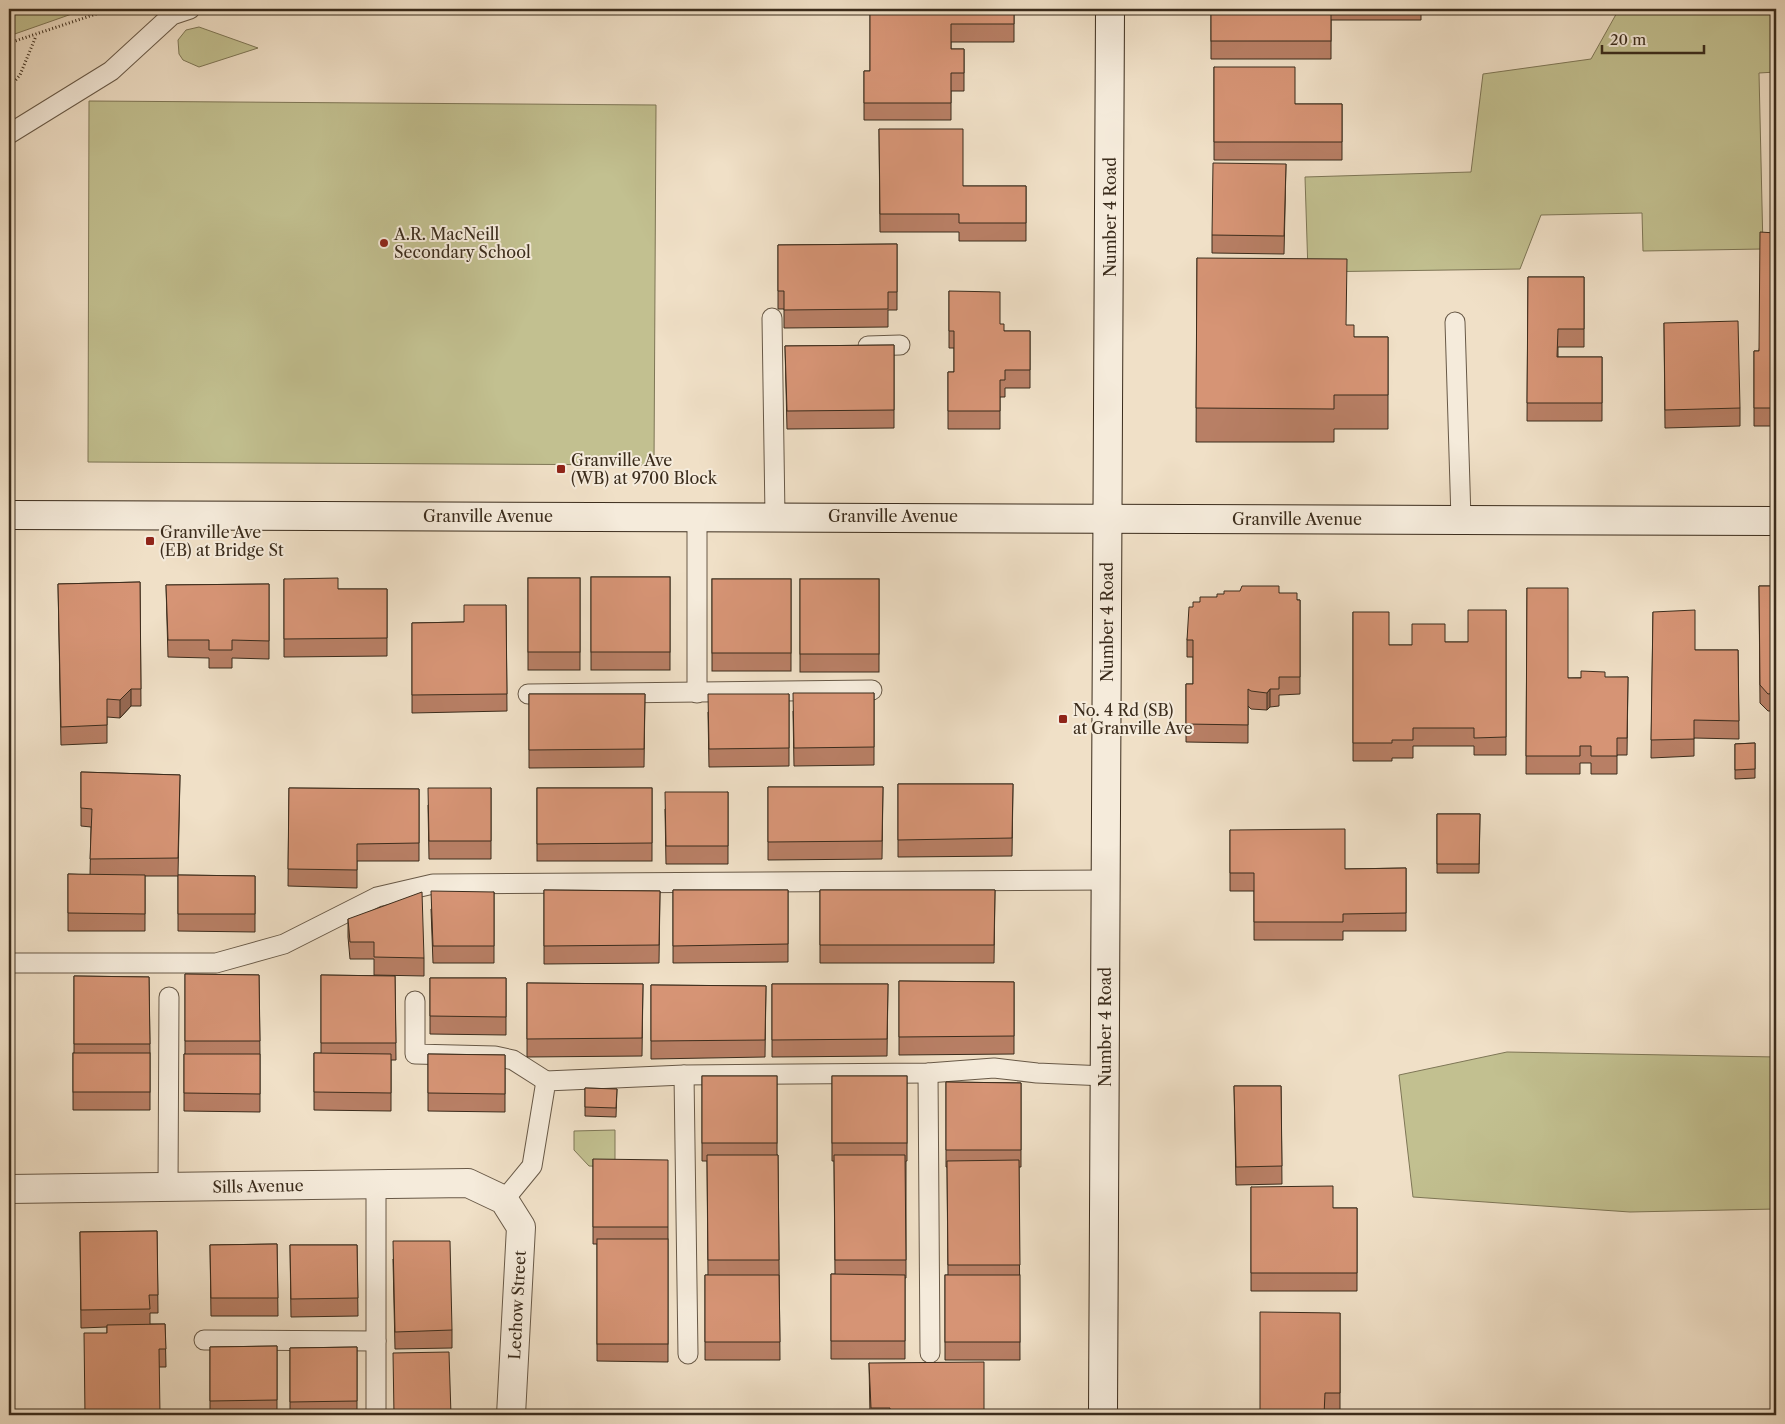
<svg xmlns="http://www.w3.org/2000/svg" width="1785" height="1424" font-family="'Libre Caslon Text',serif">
<rect width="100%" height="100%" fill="#f0e0c7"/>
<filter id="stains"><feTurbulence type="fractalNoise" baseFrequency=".004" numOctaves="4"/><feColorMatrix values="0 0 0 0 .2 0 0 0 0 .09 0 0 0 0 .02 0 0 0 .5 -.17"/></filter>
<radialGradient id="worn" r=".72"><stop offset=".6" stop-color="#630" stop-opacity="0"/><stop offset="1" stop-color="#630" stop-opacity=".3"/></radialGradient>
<g fill="#c2c090" stroke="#7e7656">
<polygon points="9,9 86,9 9,36"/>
<polygon points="1619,9 1776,9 1776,72 1759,73 1763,249 1643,251 1642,213 1541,215 1520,269 1308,272 1305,177 1471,172 1483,74 1591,59"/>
<polygon points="199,27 258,48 199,67 183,60 179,54 178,40 186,30"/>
<polygon points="89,101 656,105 654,465 88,462"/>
<polygon points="1507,1052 1776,1057 1776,1209 1630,1212 1413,1197 1399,1075"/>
<polygon points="615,1130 615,1167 589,1166 574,1150 574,1131"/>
</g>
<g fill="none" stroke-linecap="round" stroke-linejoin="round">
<defs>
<g id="lane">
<polyline points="9,134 111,71 172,15 190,9"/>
<polyline points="772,318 775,516"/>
<polyline points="1455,322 1461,519"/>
<polyline points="868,346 900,345"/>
<polyline points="697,516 697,693"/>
<polyline points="528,694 872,690"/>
<polyline points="9,963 216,963 284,944 377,897 433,884 1106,880"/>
<polyline points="415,1001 415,1054 495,1056 513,1060 546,1081"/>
<polyline points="928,1073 930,1353"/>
<polyline points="684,1075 688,1354"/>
<polyline points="168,1187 169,997"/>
<polyline points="504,1200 532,1166 546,1081 684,1075 928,1073 994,1068 1037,1073 1105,1076"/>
<polyline points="204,1340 376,1341"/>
<polyline points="376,1415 376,1185"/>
</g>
<polyline id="street" points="9,1189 468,1183 504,1200 521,1227 511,1415"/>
<g id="secondary">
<polyline points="9,515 1776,521"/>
<polyline points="1103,1415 1110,9"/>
</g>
</defs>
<use href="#lane" stroke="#685947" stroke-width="21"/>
<use href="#street" stroke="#685947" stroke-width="30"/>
<use href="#secondary" stroke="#3b2c1c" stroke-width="30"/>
<g stroke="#3b2c1c" stroke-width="3" stroke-dasharray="1 2.5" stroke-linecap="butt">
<polyline points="9,43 111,9"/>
<polyline points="9,88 20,75 36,36"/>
</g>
<use href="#lane" stroke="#f5ebdb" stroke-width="19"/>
<use href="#street" stroke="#f5ebdb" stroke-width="28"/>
<use href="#secondary" stroke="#f5ebdb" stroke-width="28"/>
</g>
<g fill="#b87f65" stroke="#3b2c1c">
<polygon points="870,9 1014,9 1014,42 951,42 951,49 964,49 964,91 951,91 951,120 864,120 864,71 870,71"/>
<polygon points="1211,9 1421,9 1421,20 1331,20 1331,59 1211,59"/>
<polygon points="1214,67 1295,104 1342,104 1342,160 1214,160"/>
<polygon points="879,129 963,186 1026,186 1026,241 959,241 959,232 880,232"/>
<polygon points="1286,164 1284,254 1212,253 1212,235"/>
<polygon points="1776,233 1776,426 1754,426 1754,351 1759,351"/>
<polygon points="897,244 897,310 888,310 888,327 784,328 784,309 778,309 778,245"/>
<polygon points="1197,258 1346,325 1354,337 1388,337 1388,429 1334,429 1334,442 1196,442"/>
<polygon points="1528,277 1584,277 1584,347 1558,347 1558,357 1602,357 1602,421 1527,421"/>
<polygon points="949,291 1000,324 1004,331 1030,331 1030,388 1005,388 1005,397 1000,397 1000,429 948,429 948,372 954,372 954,348 949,348"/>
<polygon points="1664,323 1740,408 1740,426 1665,428"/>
<polygon points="894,345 894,428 787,429 785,346"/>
<rect x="591" y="577" width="79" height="93"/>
<rect x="528" y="578" width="52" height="92"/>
<polygon points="284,579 338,589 387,589 387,656 284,657"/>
<rect x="712" y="579" width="79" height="92"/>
<rect x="800" y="579" width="79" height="93"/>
<polygon points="140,582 141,706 131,706 120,718 107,717 107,743 61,745 58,584"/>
<polygon points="269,584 269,659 232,658 232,668 209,668 209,658 168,657 166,585"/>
<polygon points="1759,586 1776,586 1776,711 1768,711 1760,703"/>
<polygon points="1527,588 1568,678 1628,677 1627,755 1617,755 1617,774 1591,774 1591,763 1580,763 1580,774 1526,774"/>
<polygon points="1279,593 1297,600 1300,600 1300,694 1279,695 1279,706 1270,707 1267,710 1251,709 1248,706 1248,743 1186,742 1186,684 1193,684 1193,657 1187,657 1187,640 1193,607 1200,602 1217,597"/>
<polygon points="506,605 507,711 412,713 412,623 464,622"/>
<polygon points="1506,610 1506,755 1474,755 1474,746 1413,746 1413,758 1392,758 1392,761 1353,761 1353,612 1389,645 1412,645 1445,642 1468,642"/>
<polygon points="1653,612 1695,650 1738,650 1739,739 1694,738 1694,756 1651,758"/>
<polygon points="874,693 874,765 794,766 793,711"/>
<polygon points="529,694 645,694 644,767 529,768"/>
<polygon points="789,694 789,766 709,767 708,712"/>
<polygon points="1755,743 1755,778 1735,779 1735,744"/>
<polygon points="81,772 180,775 178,875 255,876 255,932 178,931 178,876 145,876 145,931 68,931 68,874 90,875 91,827 81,826"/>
<polygon points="898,784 1013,784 1012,856 898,857"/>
<polygon points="768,787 883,787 882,859 768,860"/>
<polygon points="289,788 419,789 419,861 357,861 357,888 288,886"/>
<polygon points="491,788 491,859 429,859 428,805"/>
<rect x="537" y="788" width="115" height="73"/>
<polygon points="728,792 728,864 666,864 665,809"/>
<polygon points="1437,814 1480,814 1479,873 1437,873"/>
<polygon points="1230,830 1345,869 1406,868 1406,931 1343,931 1343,940 1254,940 1254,891 1230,891"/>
<polygon points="544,890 660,891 659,963 544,964"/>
<polygon points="673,890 788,890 788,962 673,963"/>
<polygon points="820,890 995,890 994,963 820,963"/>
<polygon points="494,892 494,963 433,963 431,909"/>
<polygon points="348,919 424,958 424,976 374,975 374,959 350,959 348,937"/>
<polygon points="185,974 259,975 260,1054 260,1112 184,1111 184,1054 185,1054"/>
<polygon points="321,975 395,976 396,1060 391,1060 391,1111 314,1110 314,1053 321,1053"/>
<polygon points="74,976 149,977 150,1053 150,1110 73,1110 73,1053 74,1053"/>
<polygon points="430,978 506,978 506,1035 430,1034"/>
<polygon points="899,981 1014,982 1014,1054 899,1055"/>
<polygon points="527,983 643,984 642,1056 527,1057"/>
<polygon points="772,984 888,984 887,1056 772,1057"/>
<polygon points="651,985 766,986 765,1057 651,1059"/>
<polygon points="428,1054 505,1055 505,1112 428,1111"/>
<polygon points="702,1076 777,1076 777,1155 778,1155 780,1360 705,1360 705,1275 708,1275 707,1161 702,1161"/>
<polygon points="832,1076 907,1076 907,1161 906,1161 906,1278 905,1278 905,1359 831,1359 831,1274 835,1274 834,1161 832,1161"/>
<polygon points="946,1082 1021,1083 1021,1167 1019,1167 1020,1360 945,1360 945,1275 948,1275 947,1167 946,1167"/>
<polygon points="1234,1086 1281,1086 1282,1184 1236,1185"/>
<polygon points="585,1088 617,1089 616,1117 585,1116"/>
<polygon points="593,1159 668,1227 668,1362 597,1361 597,1244 593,1244"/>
<polygon points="1251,1187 1333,1208 1357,1208 1357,1291 1251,1291"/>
<polygon points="157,1231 158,1313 150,1313 150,1324 165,1324 166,1367 159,1367 107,1333 107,1327 81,1328 80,1232"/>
<polygon points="277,1244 278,1316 211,1316 210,1245"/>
<polygon points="290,1245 357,1245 358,1316 291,1317"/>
<polygon points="393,1259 452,1330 452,1348 395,1349"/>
<polygon points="1340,1313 1340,1411 1325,1411 1260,1415"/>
<polygon points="277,1346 277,1415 210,1415 210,1347"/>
<polygon points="357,1347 357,1415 290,1415 290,1348"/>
<polygon points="869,1363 984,1415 870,1415"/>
</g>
<g fill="#966852" stroke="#3b2c1c">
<polygon points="131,689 131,706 120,718 120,700"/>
<polygon points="1270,689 1270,707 1267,710 1267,693"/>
</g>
<g fill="#d69475" stroke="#3b2c1c">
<polygon points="870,9 1014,9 1014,24 951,24 951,49 964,49 964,73 951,73 951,103 864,103 864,71 870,71"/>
<rect x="1211" y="9" width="120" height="32"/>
<polygon points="1214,67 1295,67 1295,104 1342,104 1342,142 1214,142"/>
<polygon points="879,129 963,129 963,186 1026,186 1026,223 959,223 959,214 880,214"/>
<polygon points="1213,163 1286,164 1284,236 1212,235"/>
<polygon points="1760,232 1776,233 1776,408 1754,408 1754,351 1759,351"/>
<polygon points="897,244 897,292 888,292 888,309 784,310 784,291 778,291 778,245"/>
<polygon points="1197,258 1347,259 1346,325 1354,325 1354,337 1388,337 1388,395 1334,395 1334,409 1196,408"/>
<polygon points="1528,277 1584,277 1584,329 1558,329 1557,357 1602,357 1602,403 1527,403"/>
<polygon points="949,291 1000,292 1000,324 1004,324 1004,331 1030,331 1030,370 1005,370 1005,380 1000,380 1000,411 948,411 948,372 954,372 954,331 949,331"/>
<polygon points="1738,321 1740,408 1665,410 1664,323"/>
<polygon points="894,345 894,410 787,411 785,346"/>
<rect x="591" y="577" width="79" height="75"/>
<polygon points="338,578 338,589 387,589 387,638 284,639 284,579"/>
<rect x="528" y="578" width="52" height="74"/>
<rect x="712" y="579" width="79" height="74"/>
<rect x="800" y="579" width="79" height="75"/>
<polygon points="140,582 141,689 131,689 120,700 107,699 107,725 61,727 58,584"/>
<polygon points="269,584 269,641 232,640 232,650 209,650 209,640 168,640 166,585"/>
<polygon points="1242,586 1279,586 1279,593 1297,593 1297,600 1300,600 1300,677 1279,677 1279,689 1270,689 1267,693 1251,691 1248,689 1248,725 1186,724 1186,684 1193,684 1193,640 1187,640 1189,607 1193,607 1193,602 1200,602 1200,597 1217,597 1217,594 1224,594 1224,591 1240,591"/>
<polygon points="1759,586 1776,586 1776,693 1768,694 1760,685"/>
<polygon points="1527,588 1568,588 1568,678 1581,678 1581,671 1605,672 1605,677 1628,677 1627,738 1617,738 1617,756 1591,756 1591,746 1580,746 1580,756 1526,756"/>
<polygon points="464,605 506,605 507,694 412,695 412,623 464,622"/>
<polygon points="1468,610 1506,610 1506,737 1474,738 1474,728 1413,728 1413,740 1392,740 1392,743 1353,743 1353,612 1389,612 1389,645 1412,645 1412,624 1445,624 1445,642 1468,642"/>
<polygon points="1695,610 1695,650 1738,650 1739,721 1694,720 1694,739 1651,740 1653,612"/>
<polygon points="793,693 874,693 874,747 794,748"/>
<polygon points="529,694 645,694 644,749 529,750"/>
<polygon points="708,694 789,694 789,748 709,749"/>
<polygon points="1755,743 1755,769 1735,770 1735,744"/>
<polygon points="81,772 180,775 178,858 90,859 92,809 81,808"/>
<polygon points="898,784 1013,784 1012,838 898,840"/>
<polygon points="768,787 883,787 882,841 768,842"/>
<polygon points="289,788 419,789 419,843 357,844 357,870 288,869"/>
<polygon points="428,788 491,788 491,841 429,841"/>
<polygon points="537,788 652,788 652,843 537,844"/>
<polygon points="665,792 728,792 728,846 666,846"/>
<polygon points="1437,814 1480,814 1479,864 1437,864"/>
<polygon points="1345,829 1345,869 1406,868 1406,913 1343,914 1343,922 1254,922 1254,873 1230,873 1230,830"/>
<polygon points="68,874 145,875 145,914 68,913"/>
<polygon points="178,875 255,876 255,914 178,914"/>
<polygon points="544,890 660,891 659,945 544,946"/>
<polygon points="673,890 788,890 788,944 673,946"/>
<polygon points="820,890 995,890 994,945 820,945"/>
<polygon points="431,891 494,892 494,946 433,946"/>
<polygon points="422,892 424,958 374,957 374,942 350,942 348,919"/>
<polygon points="185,974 259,975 260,1041 185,1041"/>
<polygon points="321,975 395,976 396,1043 321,1043"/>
<polygon points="74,976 149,977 150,1044 74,1044"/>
<polygon points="430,978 506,978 506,1017 430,1016"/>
<polygon points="899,981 1014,982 1014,1036 899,1037"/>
<polygon points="527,983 643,984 642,1038 527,1039"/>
<polygon points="772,984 888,984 887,1039 772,1040"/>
<polygon points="651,985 766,986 765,1040 651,1041"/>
<rect x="73" y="1053" width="77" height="39"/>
<polygon points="314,1053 391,1054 391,1093 314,1092"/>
<polygon points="184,1054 260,1054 260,1094 184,1093"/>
<polygon points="428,1054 505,1055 505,1094 428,1093"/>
<rect x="702" y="1076" width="75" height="67"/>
<rect x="832" y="1076" width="75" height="67"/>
<polygon points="946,1082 1021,1083 1021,1150 946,1150"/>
<polygon points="1234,1086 1281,1086 1282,1166 1236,1167"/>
<polygon points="585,1088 617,1089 616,1108 585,1107"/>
<polygon points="707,1155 778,1155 779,1260 708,1260"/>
<polygon points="834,1155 905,1155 906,1260 835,1260"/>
<polygon points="593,1159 668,1160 668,1227 593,1227"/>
<polygon points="1019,1160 1020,1265 948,1265 947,1161"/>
<polygon points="1333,1186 1333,1208 1357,1208 1357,1273 1251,1273 1251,1187"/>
<polygon points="157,1231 158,1295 149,1295 150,1309 81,1310 80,1232"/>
<rect x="597" y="1239" width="71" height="105"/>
<polygon points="393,1241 450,1241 452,1330 395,1332"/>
<polygon points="277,1244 278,1298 211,1298 210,1245"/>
<polygon points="290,1245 357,1245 358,1298 291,1299"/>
<polygon points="831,1274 905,1275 905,1341 831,1341"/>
<polygon points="705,1275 779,1275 780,1342 705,1342"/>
<rect x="945" y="1275" width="75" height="67"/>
<polygon points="1260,1312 1340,1313 1340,1393 1325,1393 1324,1415 1260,1415"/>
<polygon points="165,1324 166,1349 159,1349 160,1415 85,1415 84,1333 107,1333 107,1325"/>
<polygon points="277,1346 277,1400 210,1401 210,1347"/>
<polygon points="357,1347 357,1401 290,1402 290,1348"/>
<polygon points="449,1352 451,1415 394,1415 393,1353"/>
<polygon points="984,1362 984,1415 890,1415 890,1408 871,1408 869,1363"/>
</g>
<g fill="#8f2418" stroke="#f5ebdb" stroke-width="2">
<circle cx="384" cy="243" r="5"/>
<rect x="556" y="464" width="10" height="10" rx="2.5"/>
<rect x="145" y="536" width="10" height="10" rx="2.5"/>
<rect x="1058" y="714" width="10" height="10" rx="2.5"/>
</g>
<g text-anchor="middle" stroke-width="4" stroke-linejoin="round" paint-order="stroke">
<g font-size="16" fill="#3b2c1c" stroke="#f5ebdb">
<text transform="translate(1110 217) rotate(-90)" y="6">Number 4 Road</text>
<text x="488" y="522">Granville Avenue</text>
<text x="893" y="522">Granville Avenue</text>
<text x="1297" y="525">Granville Avenue</text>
<text transform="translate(1107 622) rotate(-90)" y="6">Number 4 Road</text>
<text transform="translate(1105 1027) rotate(-90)" y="6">Number 4 Road</text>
<text transform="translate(258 1186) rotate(-1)" y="6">Sills Avenue</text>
<text transform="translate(517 1305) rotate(-87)" y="6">Lechow Street</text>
</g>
<g font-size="16" fill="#3b2c1c" stroke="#f5ebdb" text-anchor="start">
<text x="394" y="240">A.R. MacNeill<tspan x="394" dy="18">Secondary School</tspan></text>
<text x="571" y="466">Granville Ave<tspan x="571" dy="18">(WB) at 9700 Block</tspan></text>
<text x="160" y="538">Granville Ave<tspan x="160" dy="18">(EB) at Bridge St</tspan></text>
<text x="1073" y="716">No. 4 Rd (SB)<tspan x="1073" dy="18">at Granville Ave</tspan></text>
</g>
</g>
<rect width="1785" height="1424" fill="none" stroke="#f0e0c7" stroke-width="30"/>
<rect x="10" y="10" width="1765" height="1404" fill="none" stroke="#3b2c1c" stroke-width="2.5"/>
<rect x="15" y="15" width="1755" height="1394" fill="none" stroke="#3b2c1c"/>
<path d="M1602 45v8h102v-8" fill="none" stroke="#3b2c1c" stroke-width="2.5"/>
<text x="1610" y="45" font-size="15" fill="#3b2c1c" stroke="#f5ebdb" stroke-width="4" paint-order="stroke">20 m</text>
<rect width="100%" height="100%" filter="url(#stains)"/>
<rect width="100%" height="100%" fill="url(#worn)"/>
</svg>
